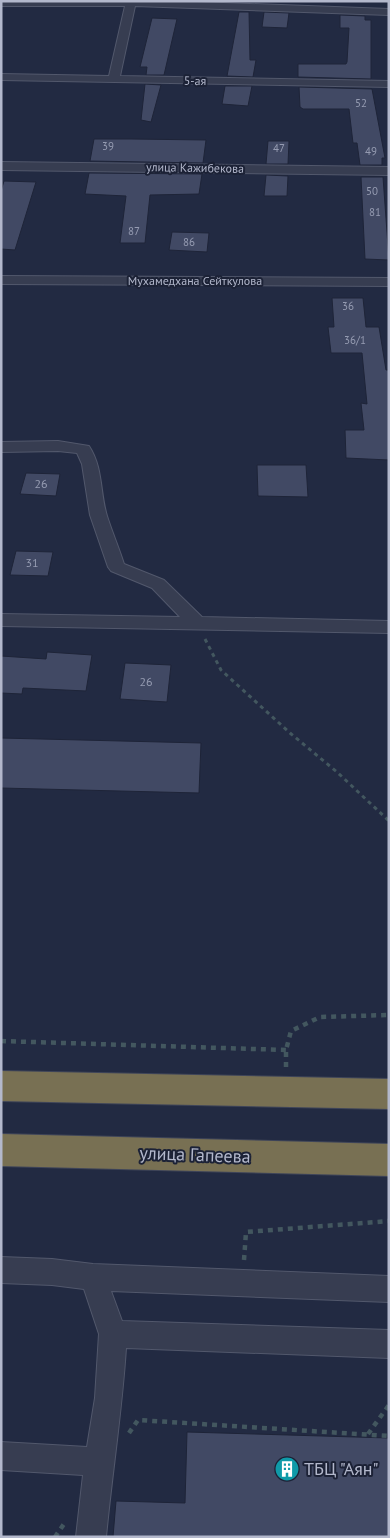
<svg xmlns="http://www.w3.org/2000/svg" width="390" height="1538" font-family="'PT Sans',sans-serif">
<rect width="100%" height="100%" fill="#222a42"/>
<g fill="#414964" stroke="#1e2438">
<polygon points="239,12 249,12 250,60 256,60 253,77 227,76"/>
<polygon points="264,12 289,13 287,28 262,27"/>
<polygon points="340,15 365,16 365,20 371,20 371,79 298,77 298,64 346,64 347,62 349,28 340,28"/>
<polygon points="152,18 177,19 164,75 146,75 147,67 140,67"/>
<polygon points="145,84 161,85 151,122 141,120"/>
<polygon points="225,86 252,86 248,106 222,104"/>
<polygon points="299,87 372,89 385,158 382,158 382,165 360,165 357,143 353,143 349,109 303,109 300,107"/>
<polygon points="94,139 132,139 206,140 203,163 90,161"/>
<polygon points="268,141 289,141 288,164 266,164"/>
<polygon points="89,173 202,174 199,194 150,195 145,243 120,243 126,196 85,194"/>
<polygon points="266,175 288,176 287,196 264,196"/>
<polygon points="361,177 383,177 389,260 365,259"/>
<polygon points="4,181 36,182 15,250 1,249 1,191"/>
<polygon points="172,232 209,233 207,252 169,250"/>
<polygon points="332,298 363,298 366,327 379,327 386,370 389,370 389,460 346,458 345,430 364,430 361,403 367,404 362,353 331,353 328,327 334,327"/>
<polygon points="257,465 306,465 308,497 258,496"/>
<polygon points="26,473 60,474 56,496 20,494"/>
<polygon points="16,551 53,552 48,576 10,575"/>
<polygon points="47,652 92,655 86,691 23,688 22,694 1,693 1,656 46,659"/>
<polygon points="125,663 171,665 167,702 120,699"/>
<polygon points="1,738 201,743 199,793 1,788"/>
<polygon points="187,1432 389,1438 389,1537 113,1537 116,1501 185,1503"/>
</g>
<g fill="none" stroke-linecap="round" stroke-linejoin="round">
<defs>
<g id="minor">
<polygon points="1,1 170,1 389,9 389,15 135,6 120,76 389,81 389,87 1,80 1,74 109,76 125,6 1,6"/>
<polygon points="1,162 389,167 389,175 1,170"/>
<polygon points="1,276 389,278 389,286 1,284"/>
<path d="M58,441L89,446C103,467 100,493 107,516C112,532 119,548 124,564L164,580L202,617L389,621V633L1,626V614L180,617L152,588L111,571L108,567L90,515L82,464L77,453L58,451L1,452V442Z"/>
<path d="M1,1257L52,1259L93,1264L389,1276V1302L111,1291L122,1321L389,1330V1358L126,1348C122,1411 112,1474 106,1537H76L83,1475L1,1470V1442L87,1447L95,1398L99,1334L84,1289L52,1285L1,1283Z"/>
</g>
<g id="highway">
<polygon points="1,1071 389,1079 389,1109 1,1101"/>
<polygon points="1,1134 389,1144 389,1176 1,1166"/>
</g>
</defs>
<use href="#minor" stroke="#52586c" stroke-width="2"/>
<use href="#highway" stroke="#3f4559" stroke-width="2"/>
<polyline stroke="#43575f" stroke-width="3" stroke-dasharray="4 4" stroke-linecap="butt" points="205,639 221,670 290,733 337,772 389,821"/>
<g stroke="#43575f" stroke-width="4.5" stroke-dasharray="5 5" stroke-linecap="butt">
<polyline points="1,1041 286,1050"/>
<polyline points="286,1067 286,1050 291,1031 320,1017 389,1015"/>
<polyline points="244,1260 246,1232 389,1221"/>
<polyline points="129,1433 138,1420 389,1436"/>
<polyline points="368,1434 389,1405"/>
<polyline points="55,1537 66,1521"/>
</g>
<use href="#minor" fill="#373d51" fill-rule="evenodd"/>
<use href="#highway" fill="#787053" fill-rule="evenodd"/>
</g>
<defs>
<symbol id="building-disc" viewBox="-11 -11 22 22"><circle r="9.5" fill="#0f9aa8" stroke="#1c2236"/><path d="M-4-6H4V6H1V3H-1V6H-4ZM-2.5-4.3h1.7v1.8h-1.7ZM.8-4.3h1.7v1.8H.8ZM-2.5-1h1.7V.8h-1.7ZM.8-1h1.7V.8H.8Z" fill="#fff"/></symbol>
</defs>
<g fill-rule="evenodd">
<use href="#building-disc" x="273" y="1455" width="28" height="28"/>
</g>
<g text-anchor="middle" stroke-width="4" stroke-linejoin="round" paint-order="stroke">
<g font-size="11" fill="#969cb2">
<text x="361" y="107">52</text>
<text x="108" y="150">39</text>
<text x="279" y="152">47</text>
<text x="371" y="155">49</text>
<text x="372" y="195">50</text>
<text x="375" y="216">81</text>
<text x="134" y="235">87</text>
<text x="189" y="246">86</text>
<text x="348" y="310">36</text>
<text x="355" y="344">36/1</text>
</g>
<g font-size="12" fill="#b3b8cc" stroke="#1c2236">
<text transform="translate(195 81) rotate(1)" y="4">5-ая</text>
<text transform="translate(195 168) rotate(1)" y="4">улица Кажибекова</text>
<text x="195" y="285">Мухамедхана Сейткулова</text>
</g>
<g font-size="12" fill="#969cb2">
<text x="41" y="488">26</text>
<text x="32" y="567">31</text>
<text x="146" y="686">26</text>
</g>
<g font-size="18" fill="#b3b8cc" stroke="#1c2236">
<text transform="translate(195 1155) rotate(2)" y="6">улица Гапеева</text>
</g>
<g font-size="18" fill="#b3b8cc" stroke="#1c2236" text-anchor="start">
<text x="304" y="1475">ТБЦ "Аян"</text>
</g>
</g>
<rect width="390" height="1538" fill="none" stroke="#b3b8cc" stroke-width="5"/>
</svg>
